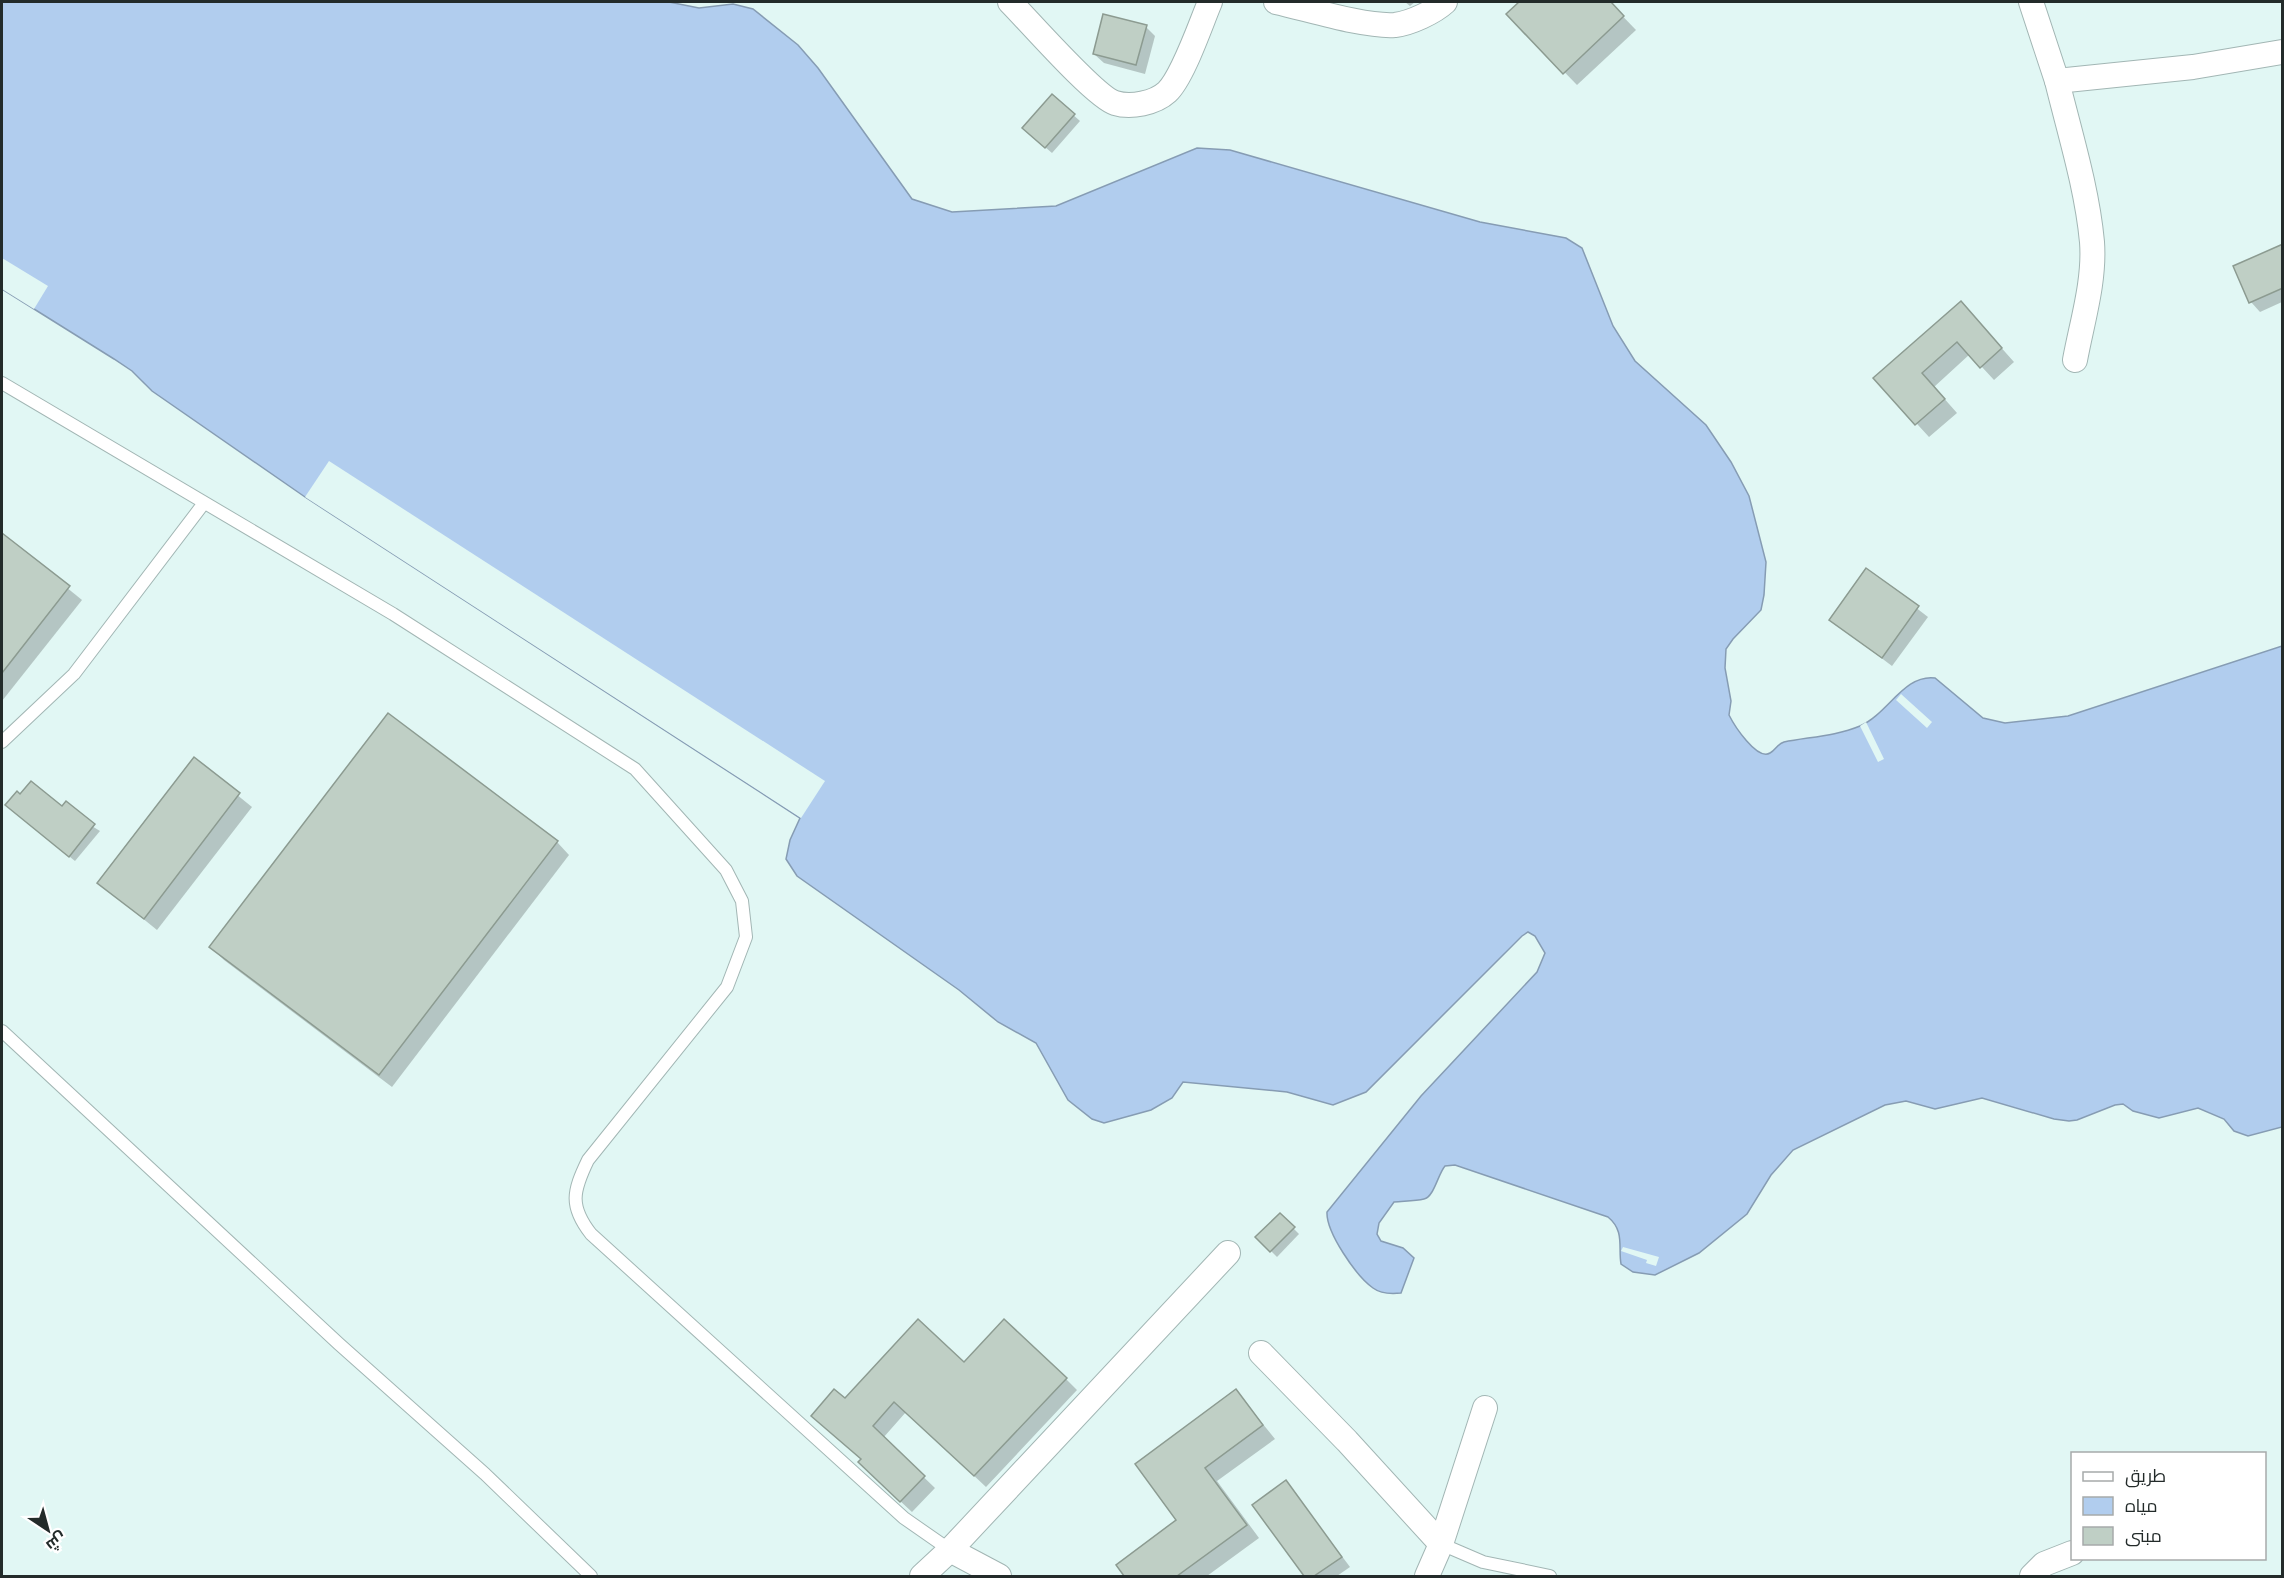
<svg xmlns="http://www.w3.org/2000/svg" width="2284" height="1578" font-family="'Varela Round',Cairo,sans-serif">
<rect width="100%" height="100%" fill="#e1f7f4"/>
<path fill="#b1cdee" stroke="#869cb3" stroke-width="1.5" d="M2,2H669L699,8L733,4L753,9L798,45L818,68L912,199L952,212L1056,206L1197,148L1230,150L1480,222L1566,238L1582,248L1613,326L1635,361L1706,425L1731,462L1749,496L1766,562L1764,595L1761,610L1733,639L1726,649L1725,668L1731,701L1729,715C1734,725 1757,761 1770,753C1776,750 1777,744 1784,742C1809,737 1836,736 1860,726C1888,714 1904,674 1935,678L1983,718L2005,723L2068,716L2282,646V1127L2248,1136L2234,1131L2224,1119L2198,1108L2159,1118L2133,1111L2123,1104L2115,1105L2077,1120L2069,1121L2054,1119L1982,1098L1935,1109L1906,1101L1885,1105L1793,1150L1771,1175L1747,1214L1699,1253L1655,1275L1633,1272L1621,1264C1618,1247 1625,1231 1608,1217L1455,1165L1445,1166C1438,1174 1434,1197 1424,1199C1415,1201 1404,1201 1394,1202L1379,1223L1377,1234L1381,1241L1403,1248L1414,1258L1401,1293C1392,1294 1381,1294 1373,1288C1356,1276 1326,1232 1327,1212L1421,1096L1537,972L1545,953L1535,936L1528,932L1522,936L1366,1092L1333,1105L1287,1092L1183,1082L1172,1098L1151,1110L1104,1123L1092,1119L1068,1100L1036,1043L998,1022L959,990L797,876L786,859L790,840L800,818L305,497L152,391L132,371L114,359L2,289Z"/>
<g fill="#e1f7f4">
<polygon points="2,258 48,286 34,309 2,289"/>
<polygon points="329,461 825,781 801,818 305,497"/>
<polygon points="1901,694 1932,722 1927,728 1896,700"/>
<polygon points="1866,722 1884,759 1878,762 1860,726"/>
<polygon points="1623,1247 1659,1257 1656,1266 1646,1263 1647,1260 1621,1251"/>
</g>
<g fill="#0003">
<polygon points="1405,2 1415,2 1410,6"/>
<polygon points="1521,2 1609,2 1636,30 1577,85 1508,14"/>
<polygon points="1146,27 1155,36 1145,74 1104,63 1094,54"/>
<polygon points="1052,96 1080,121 1052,153 1030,134"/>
<polygon points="2282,245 2282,302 2260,312 2251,302"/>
<polygon points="1973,316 2014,362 1994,380 1970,354 1934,387 1957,413 1929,437 1875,378"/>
<polygon points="2,535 82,600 2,701"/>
<polygon points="1867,570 1928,617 1892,666 1831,620"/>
<polygon points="194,760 252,807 157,930 99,883"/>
<polygon points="62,808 100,831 75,861 13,811"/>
<polygon points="557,842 569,855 392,1087 224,960 211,947"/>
<polygon points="1280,1215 1299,1234 1277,1257 1257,1237"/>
<polygon points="964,1364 1066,1379 1077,1390 986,1487 906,1412 883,1438 935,1488 912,1512 871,1474 862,1460 813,1416 846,1400"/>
<polygon points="1236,1391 1275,1439 1217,1481 1259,1538 1207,1576 1126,1576 1118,1565 1178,1521"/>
<polygon points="1286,1482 1350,1567 1337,1576 1306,1576 1255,1505"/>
</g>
<g fill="#bfcfc5" stroke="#8c9b91" stroke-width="1.5">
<polygon points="1519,2 1611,2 1624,16 1563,74 1506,14"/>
<polygon points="1103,14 1147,25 1136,65 1093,54"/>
<polygon points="1052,94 1075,114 1045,148 1022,128"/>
<polygon points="2283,244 2283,288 2249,303 2233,266"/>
<polygon points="1961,301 2002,348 1980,368 1957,342 1922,373 1945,399 1915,425 1873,378"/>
<polygon points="2,533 70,586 2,673"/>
<polygon points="1866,568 1919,606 1882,658 1829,620"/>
<polygon points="388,713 558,841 379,1075 209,947"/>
<polygon points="194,757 240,793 144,919 97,883"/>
<polygon points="31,781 62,806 66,801 95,824 69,857 5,805 17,791 20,794"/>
<polygon points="1280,1213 1295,1227 1270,1252 1255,1237"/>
<polygon points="918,1319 964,1362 1004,1319 1067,1378 974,1476 894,1402 873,1426 925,1476 900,1502 858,1462 861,1459 811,1416 834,1389 845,1398"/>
<polygon points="1236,1389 1263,1425 1205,1468 1247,1525 1177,1576 1124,1576 1116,1565 1176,1520 1135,1464"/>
<polygon points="1286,1480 1342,1557 1314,1576 1304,1576 1252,1505"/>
</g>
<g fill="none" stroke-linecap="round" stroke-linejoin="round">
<defs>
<g id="service">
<path d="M2,383L393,614L635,769L726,870L742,901L746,937L727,987L588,1160C573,1191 569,1206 591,1234L904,1518L950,1550"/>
<polyline points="2,742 74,674 204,503"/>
<polyline points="2,1031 339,1344 485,1474 591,1576"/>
<polyline points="1441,1544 1483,1562 1550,1576"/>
</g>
<g id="minor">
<path d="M1010,2C1028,20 1095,97 1115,103C1131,108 1155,103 1167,92C1183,77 1201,23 1210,2"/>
<path d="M1276,2C1308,9 1364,27 1395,25C1411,23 1434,12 1445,2"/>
<polyline points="2031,2 2057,81 2193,67 2282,52"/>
<path d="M2057,81C2070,134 2087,188 2092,242C2095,281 2082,322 2075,360"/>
<polyline points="1261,1353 1347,1441 1441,1544"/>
<polyline points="950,1550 1228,1253"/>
<polyline points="922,1576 950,1550 999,1576"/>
<polyline points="1427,1576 1441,1544 1485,1408"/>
<polyline points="2032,1576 2044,1564 2072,1553"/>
</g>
</defs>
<use href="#service" stroke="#a2b6b4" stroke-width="14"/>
<use href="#minor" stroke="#a2b6b4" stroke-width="26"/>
<use href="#service" stroke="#fff" stroke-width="12"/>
<use href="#minor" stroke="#fff" stroke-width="24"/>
</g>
<rect width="2284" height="1578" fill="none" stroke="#232b2a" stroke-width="6"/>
<rect x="2071" y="1452" width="195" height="108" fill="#ffffff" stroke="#a7aaaa" stroke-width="1.5"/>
<rect x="2083" y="1472" width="30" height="9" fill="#ffffff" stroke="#a7aaaa" stroke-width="1.5"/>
<text x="2125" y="1482" font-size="18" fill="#232b2a">طريق</text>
<rect x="2083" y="1497" width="30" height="18" fill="#b1cdee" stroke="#a7aaaa" stroke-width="1.5"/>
<text x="2125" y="1512" font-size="18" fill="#232b2a">مياه</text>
<rect x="2083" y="1527" width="30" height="18" fill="#bfcfc5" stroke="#a7aaaa" stroke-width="1.5"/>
<text x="2125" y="1542" font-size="18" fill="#232b2a">مبنى</text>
<g transform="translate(48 1530) rotate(144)" stroke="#ffffff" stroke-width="4.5" paint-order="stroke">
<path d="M0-4.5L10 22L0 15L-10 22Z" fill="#232b2a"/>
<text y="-9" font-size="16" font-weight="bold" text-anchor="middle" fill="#232b2a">ش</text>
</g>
</svg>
